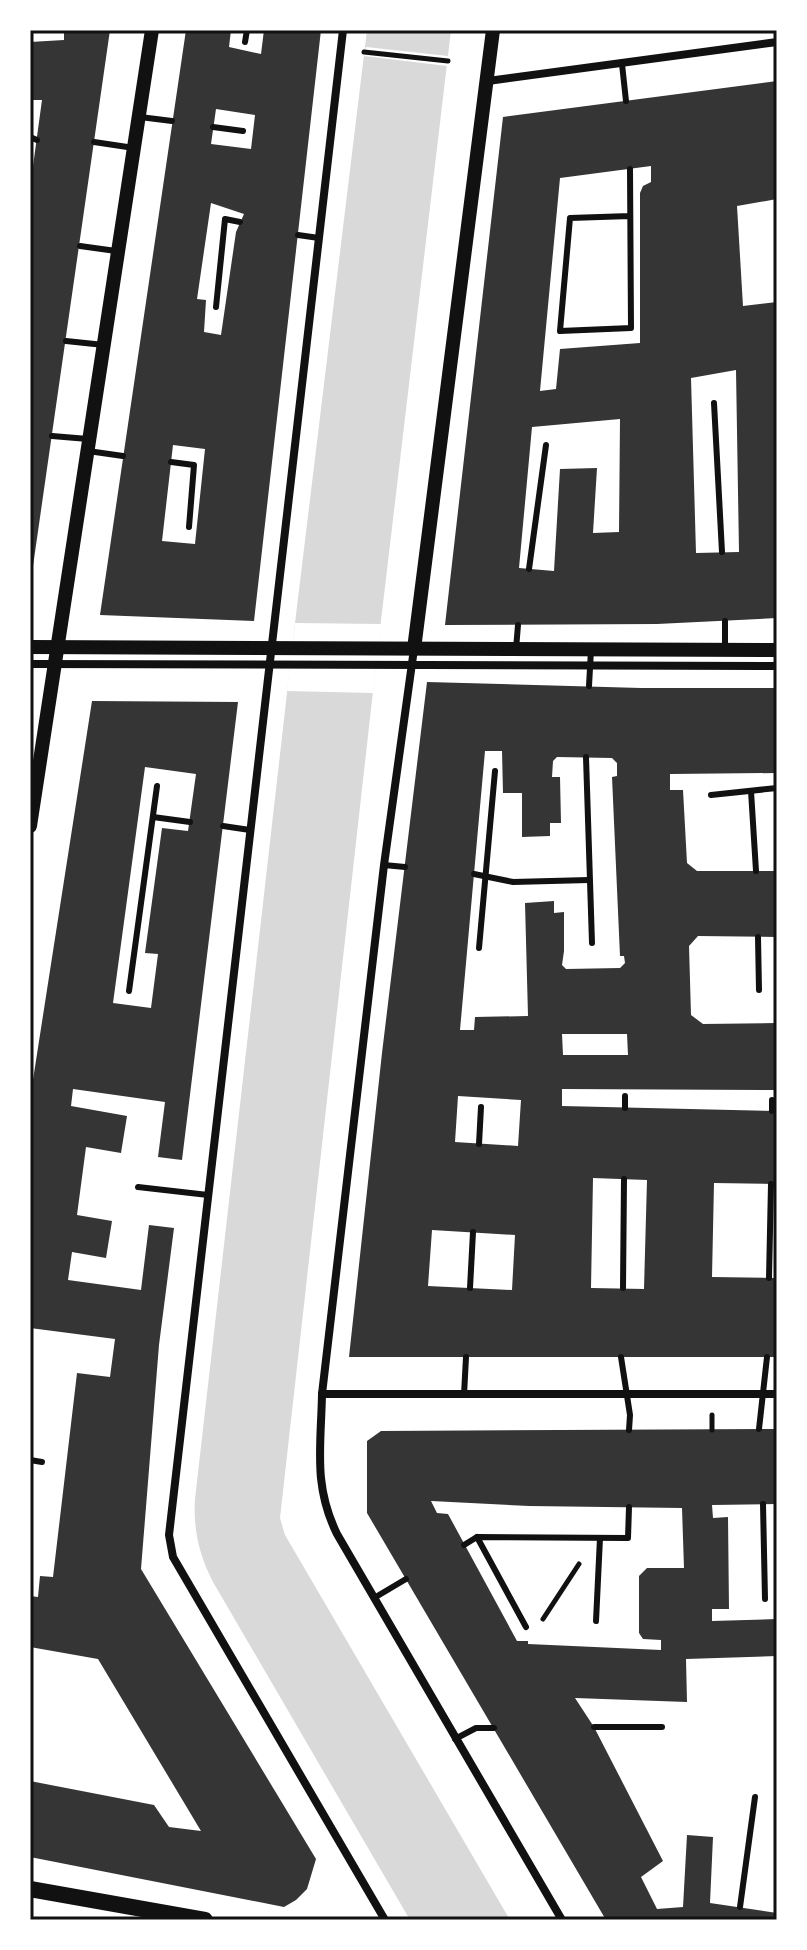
<svg xmlns="http://www.w3.org/2000/svg" width="807" height="1950" font-family="Lato,sans-serif">
<rect width="100%" height="100%" fill="#fff"/>
<path fill="#d9d9d9" d="M367,30H451L380,629L280,1518L285,1535L510,1920H410L213,1582C199,1555 193,1528 195,1499L295,623Z"/>
<g fill="#fff">
<polygon points="366,47 448,56 447,66 364,56"/>
<polygon points="295,623 381,624 373,693 287,691"/>
</g>
<g fill="#353535" fill-rule="evenodd">
<polygon points="64,30 110,30 32,573 30,237 33,213 30,213 30,188 42,100 30,100 30,42 64,40"/>
<path d="M186,30H231L229,47L261,54L264,30H321L254,621L100,615ZM216,109L255,115L251,149L211,144ZM211,203L244,214L236,232L221,335L204,332L206,300L197,299ZM173,445L205,449L195,544L162,541Z"/>
<path d="M777,81V199L737,206L743,306L777,302V618L657,624L445,625L503,117ZM651,166V182L643,186L640,193V343L560,349L556,389L540,391L560,178ZM736,370L739,552L696,553L691,378ZM620,419L619,532L593,533L597,468L560,469L554,571L519,568L532,427Z"/>
<path d="M427,682L641,688H777V773L670,774V790H683L687,863L697,871H777V937L698,936L689,946L691,1015L703,1024L777,1023V1090L562,1089V1106L777,1111V1184L714,1183L712,1277L777,1278V1357H349L382,1053ZM485,751H502L503,793H522V837L550,836V823H561L560,777H552L553,761L557,757L612,758L617,763V776L612,777L620,956H624L625,963L620,968L566,969L562,965L564,951V912L554,913V901L525,903L528,1016L475,1017L474,1030H460ZM562,1034H627L628,1055H563ZM458,1096L521,1100L518,1146L455,1142ZM593,1178L647,1180L644,1289L591,1288ZM432,1230L515,1235L512,1290L428,1286Z"/>
<path d="M92,701L238,702L182,1160L158,1157L165,1102L73,1089L71,1106L127,1116L121,1153L86,1147L77,1215L112,1221L106,1258L72,1252L68,1280L141,1290L149,1225L174,1228L159,1345L141,1569L316,1859L307,1889L296,1900L284,1907L30,1857V1781L154,1805L169,1827L201,1831L98,1659L30,1647V1596L38,1597L40,1576L53,1577L77,1373L110,1377L115,1339L30,1328V1099ZM145,767L196,774L188,831L162,828L145,953L158,954L151,1008L113,1003Z"/>
<path d="M777,1429V1504L712,1505L713,1518L728,1517L729,1609H712V1621L777,1619V1656L686,1659L687,1702L575,1698L594,1727L663,1861L641,1877L657,1909L683,1907L687,1835L713,1837L710,1903L777,1913V1920H606L367,1513V1441L381,1431ZM431,1501L529,1506L682,1508L684,1568H647L639,1576V1633L643,1639L661,1640V1650L528,1644V1641H517L448,1514L437,1513Z"/>
</g>
<g fill="none" stroke-linecap="round" stroke-linejoin="round">
<g stroke="#111" stroke-width="5">
<polyline points="364,52 448,61"/>
<polyline points="712,1415 712,1430"/>
<polyline points="543,1619 579,1564"/>
</g>
<g stroke="#111" stroke-width="6">
<polyline points="245,42 247,30"/>
<polyline points="777,42 777,76"/>
<polyline points="622,64 626,101"/>
<polyline points="140,117 172,121"/>
<polyline points="213,127 243,131"/>
<polyline points="30,137 37,140"/>
<polyline points="94,142 134,148"/>
<polyline points="630,169 631,328 560,331 570,218 630,216"/>
<polyline points="298,235 319,238"/>
<polyline points="80,246 116,251"/>
<polyline points="216,307 225,219 240,222"/>
<polyline points="66,341 104,345"/>
<polyline points="714,403 722,552"/>
<polyline points="52,436 88,439"/>
<polyline points="88,451 123,456"/>
<polyline points="171,462 194,465 189,527"/>
<polyline points="529,569 546,445"/>
<polyline points="516,649 518,625"/>
<polyline points="725,649 725,621"/>
<polyline points="589,686 591,650"/>
<polyline points="586,757 592,943"/>
<polyline points="751,791 756,871"/>
<polyline points="711,795 777,788"/>
<polyline points="153,817 190,822"/>
<polyline points="223,826 250,830"/>
<polyline points="384,865 405,867"/>
<polyline points="474,874 513,882 589,880"/>
<polyline points="758,937 759,990"/>
<polyline points="479,948 495,771"/>
<polyline points="129,991 157,786"/>
<polyline points="772,1100 772,1111"/>
<polyline points="625,1108 625,1096"/>
<polyline points="479,1144 481,1107"/>
<polyline points="138,1187 208,1195"/>
<polyline points="769,1278 771,1184"/>
<polyline points="470,1288 473,1232"/>
<polyline points="623,1288 624,1179"/>
<polyline points="621,1357 630,1415 629,1430"/>
<polyline points="464,1395 466,1357"/>
<polyline points="759,1429 767,1357"/>
<polyline points="30,1460 42,1462"/>
<polyline points="763,1504 765,1599"/>
<polyline points="477,1537 526,1627"/>
<polyline points="464,1545 477,1537 628,1538 629,1507"/>
<polyline points="374,1598 406,1579"/>
<polyline points="596,1621 600,1538"/>
<polyline points="594,1727 662,1727"/>
<polyline points="455,1739 476,1728 494,1728"/>
<polyline points="740,1907 755,1797"/>
</g>
<g stroke="#111" stroke-width="8">
<polyline points="343,30 169,1535 173,1557 385,1920"/>
<polyline points="488,81 777,42"/>
<path d="M414,649L384,865L322,1394C321,1447 313,1485 337,1534L562,1920"/>
<polyline points="30,664 777,666"/>
<polyline points="322,1394 777,1394"/>
</g>
<g stroke="#111" stroke-width="14">
<polyline points="30,647 777,650"/>
<polyline points="414,649 493,30"/>
<polyline points="30,826 152,30"/>
</g>
<polyline stroke="#111" stroke-width="16" points="30,1889 205,1920"/>
</g>
<rect width="807" height="1950" fill="none" stroke="#ffffff" stroke-width="64"/>
<rect x="32" y="32" width="743" height="1886" fill="none" stroke="#111" stroke-width="3"/>
</svg>
